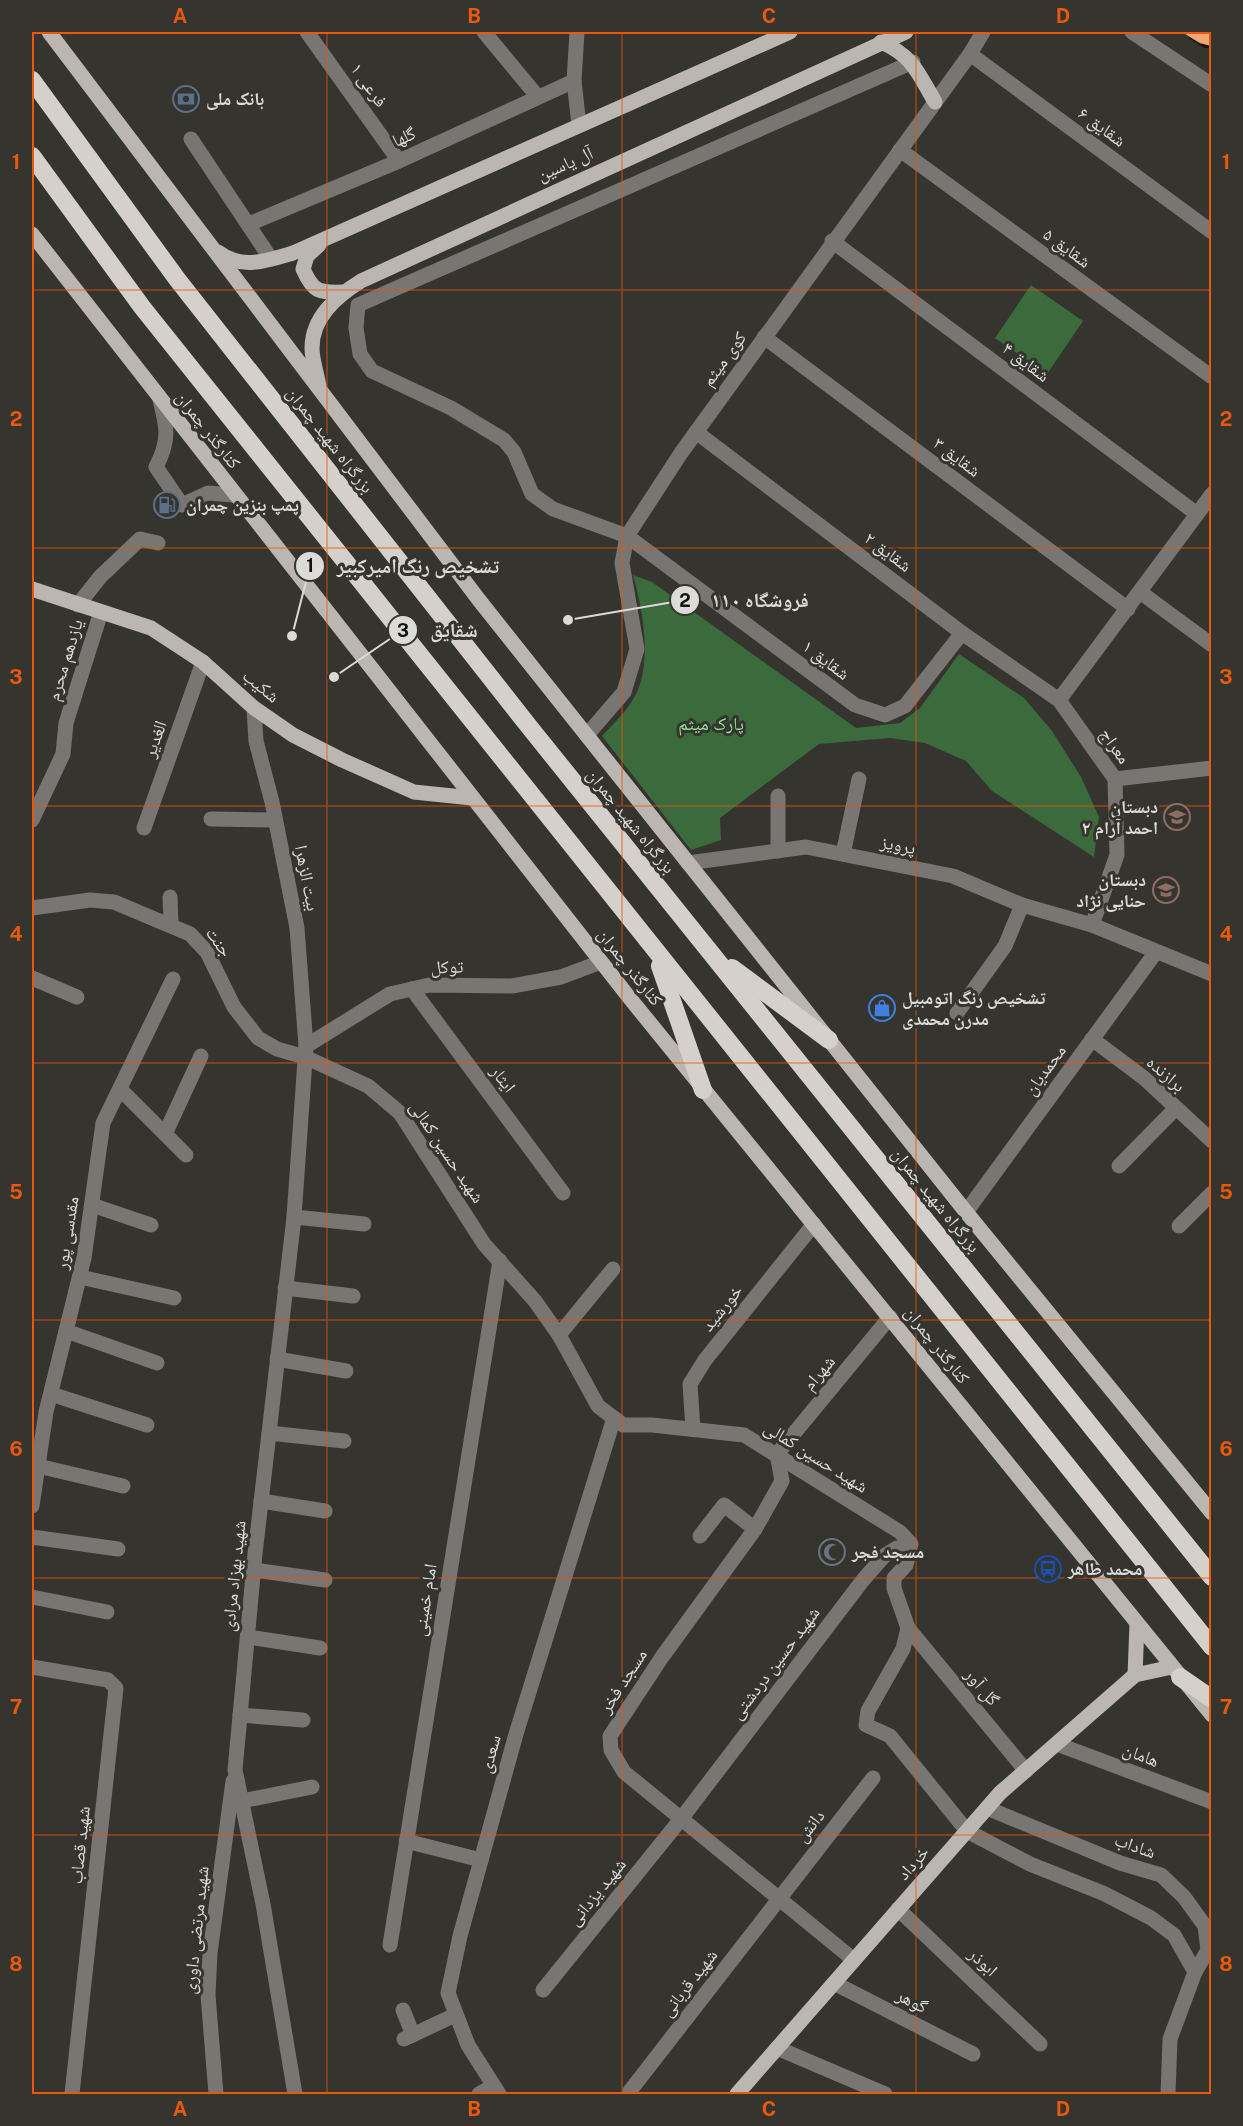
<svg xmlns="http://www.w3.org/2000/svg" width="1243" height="2126" font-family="'Public Sans','Noto Naskh Arabic',sans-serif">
<defs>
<filter id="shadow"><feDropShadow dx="5.5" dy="5.5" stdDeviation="0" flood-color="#0009"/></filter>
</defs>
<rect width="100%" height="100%" fill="#35342e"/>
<g fill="#3b6b3c">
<polygon points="1031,285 1083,321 1047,374 995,338"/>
<path d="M633,575L652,582L856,728L900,723L920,708L959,654L1024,698L1052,731L1081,777L1099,817L1094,857L992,791L966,761L925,743L890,738L819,744L720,818L721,840L691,850L602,736C612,725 624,714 632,701C654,668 643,610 633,575Z"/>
</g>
<polygon fill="#f3a675" filter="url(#shadow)" points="1182,32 1212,32 1212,46 1200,43"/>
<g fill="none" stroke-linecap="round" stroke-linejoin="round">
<g stroke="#787573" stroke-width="15">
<polyline points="307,32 399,161"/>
<polyline points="484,32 538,97"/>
<polyline points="577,32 574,81 579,125"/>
<polyline points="1132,32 1212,85"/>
<polyline points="970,54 1212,232"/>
<polyline points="913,62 358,305 356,328 360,354 372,371 451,408 504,440 514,452 532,494 553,509 627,536 855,705 885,715 905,706 962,633"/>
<polyline points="191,139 271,259"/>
<polyline points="900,150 1212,377"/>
<polyline points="249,224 399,161 574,81"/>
<polyline points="832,241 1197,514"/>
<polyline points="764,337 1128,609"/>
<path d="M160,400C167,428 170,440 156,467L182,505L208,493L233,495"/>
<polyline points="696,432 962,633 1059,700 1115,779 1117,855 1092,925"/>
<polyline points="1140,592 1212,645"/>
<polyline points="78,605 100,577 140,539 158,543"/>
<polyline points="1059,700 1212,494"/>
<polyline points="254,708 256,741 272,802 297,928 306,1046 294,1217 255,1554 235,1770 263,1904 295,2094"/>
<polyline points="587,735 624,692 637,649 622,563 627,536 681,453 970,54 983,32"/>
<polyline points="1115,779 1212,768"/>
<polyline points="778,796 778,851"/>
<polyline points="211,819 275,820"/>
<polyline points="32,820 63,754 66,723 101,612"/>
<polyline points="144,828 203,662"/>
<polyline points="843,854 859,779"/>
<polyline points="688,863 806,847 953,876 1022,905 1092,925 1212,974"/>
<polyline points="170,897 171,923"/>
<polyline points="32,908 90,900 114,902 190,934 207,952 234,1007 258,1038 277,1049 305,1057 368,1086 400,1113 484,1244 535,1301 559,1335 598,1406 623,1425 652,1425 744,1435 900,1532 911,1544 906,1565 894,1578 894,1588 908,1628 903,1649 868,1711 866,1725 890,1736 967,1831 1030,1864 1105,1894 1151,1918 1174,1935 1195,1972"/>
<polyline points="32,978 77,997"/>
<polyline points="412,989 563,1193"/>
<polyline points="957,1013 1005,946 1022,905"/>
<polyline points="1092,1039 1144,1078 1212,1141"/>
<polyline points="306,1046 390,994 429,985 512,986 561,977 601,962"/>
<polyline points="120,1089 186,1155"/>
<polyline points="165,1134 201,1056"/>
<polyline points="1119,1166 1176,1108"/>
<polyline points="92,1205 151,1225"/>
<polyline points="966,1212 1156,952"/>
<polyline points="294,1217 364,1224"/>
<polyline points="1179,1226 1212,1193"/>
<polyline points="80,1277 174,1298"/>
<polyline points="285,1288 353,1296"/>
<polyline points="66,1331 157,1363"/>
<polyline points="559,1335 613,1269"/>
<polyline points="277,1359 346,1371"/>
<polyline points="51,1394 147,1425"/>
<polyline points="693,1429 690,1384 705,1360 814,1224"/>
<polyline points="269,1433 344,1441"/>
<polyline points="38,1466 123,1486"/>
<polyline points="261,1501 325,1511"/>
<polyline points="32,1506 46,1412 84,1258 103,1123 173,979"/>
<polyline points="700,1536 724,1505 755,1529"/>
<polyline points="32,1537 118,1549"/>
<polyline points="254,1570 325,1580"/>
<polyline points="32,1597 107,1612"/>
<polyline points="908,1628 1026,1771"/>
<polyline points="248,1637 320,1648"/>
<polyline points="32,1667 108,1680 116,1688 72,2094"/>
<polyline points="240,1715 303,1720"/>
<polyline points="1057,1744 1212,1802"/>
<polyline points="242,1801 312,1787"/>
<polyline points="987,1808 1120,1863 1161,1875 1184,1897 1205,1926 1208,1950 1195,1972 1170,2039 1168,2094"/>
<polyline points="406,1841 481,1860"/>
<polyline points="898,1909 1040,2044"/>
<polyline points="390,1945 500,1261"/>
<polyline points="854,1960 624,1772 611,1750 610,1736 662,1657 755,1529 782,1481 777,1454 890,1317"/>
<polyline points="834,1983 973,2054"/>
<polyline points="543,1990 681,1819 863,1580 884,1556 897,1548 910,1552"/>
<polyline points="403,2010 413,2035"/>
<polyline points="404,2039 455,2015"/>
<polyline points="777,2048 885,2094"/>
<polyline points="630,2091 873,1778"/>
<polyline points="216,2094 208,1995 210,1953 233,1781"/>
<polyline points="479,2094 493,2086"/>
<polyline points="499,2094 468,2045 448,1993 460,1936 516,1734 614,1418"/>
</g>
<g stroke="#bbb6b2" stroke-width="15">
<polyline points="49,32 479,600 966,1212 1212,1513"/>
<path d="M881,42C913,56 918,73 935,102"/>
<polyline points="32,234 628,996 1212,1715"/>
<path d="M319,245L307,256L303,269C313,292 319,293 343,292"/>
<path d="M218,252C242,270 266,261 293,253L790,32"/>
<path d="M319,386C317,374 312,360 312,348C312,317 337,296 361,281L906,32"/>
<polyline points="32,589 151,628 203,662 254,708 293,735 342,760 414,792 472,798"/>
<polyline points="1135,1675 1137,1624"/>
<polyline points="737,2094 1000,1793 1135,1675 1172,1667"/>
</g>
<g stroke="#d6d0cb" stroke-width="18">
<polyline points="32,80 177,279 527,724 1212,1577"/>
<polyline points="32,156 142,307 1212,1647"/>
<polyline points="660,966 703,1090"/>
<polyline points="732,968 829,1040"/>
<polyline points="1180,1677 1212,1699"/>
</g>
</g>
<path fill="none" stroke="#e8590c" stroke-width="1.5" stroke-opacity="0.55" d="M327,32V2094M622,32V2094M916,32V2094M32,290H1212M32,548H1212M32,806H1212M32,1063H1212M32,1320H1212M32,1578H1212M32,1835H1212"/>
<defs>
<symbol id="bank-ring" viewBox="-11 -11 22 22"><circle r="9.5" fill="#35342e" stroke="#5c6f8a" stroke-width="1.5"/><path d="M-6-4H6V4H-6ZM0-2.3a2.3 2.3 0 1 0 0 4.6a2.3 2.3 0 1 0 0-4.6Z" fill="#5c6f8a"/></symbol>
<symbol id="fuel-ring" viewBox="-11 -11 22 22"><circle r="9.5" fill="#35342e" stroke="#5c6f8a" stroke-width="1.5"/><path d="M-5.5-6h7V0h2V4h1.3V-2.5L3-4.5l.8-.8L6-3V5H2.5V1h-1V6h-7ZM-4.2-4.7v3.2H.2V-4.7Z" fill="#5c6f8a"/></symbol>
<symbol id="school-ring" viewBox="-11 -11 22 22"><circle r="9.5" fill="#35342e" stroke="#8d6e63" stroke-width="1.5"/><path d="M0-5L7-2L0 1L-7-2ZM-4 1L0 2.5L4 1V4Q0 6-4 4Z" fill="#8d6e63"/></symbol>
<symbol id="shop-ring" viewBox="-11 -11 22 22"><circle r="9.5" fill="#35342e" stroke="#3f7fe0" stroke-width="1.5"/><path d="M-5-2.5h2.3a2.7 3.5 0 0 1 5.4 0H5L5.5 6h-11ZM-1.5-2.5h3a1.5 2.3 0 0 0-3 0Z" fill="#3f7fe0"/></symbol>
<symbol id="mosque-ring" viewBox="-11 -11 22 22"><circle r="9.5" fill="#35342e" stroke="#6b7280" stroke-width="1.5"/><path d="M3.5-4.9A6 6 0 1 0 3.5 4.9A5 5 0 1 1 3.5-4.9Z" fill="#6b7280"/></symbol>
<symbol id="bus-ring" viewBox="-11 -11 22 22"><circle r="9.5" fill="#35342e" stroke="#1a4fb4" stroke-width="1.5"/><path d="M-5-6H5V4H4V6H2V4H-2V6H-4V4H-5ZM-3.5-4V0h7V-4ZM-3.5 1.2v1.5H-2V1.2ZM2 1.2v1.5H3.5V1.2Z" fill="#1a4fb4"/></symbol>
</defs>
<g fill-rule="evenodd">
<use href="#bank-ring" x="171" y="84" width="30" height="30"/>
<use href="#fuel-ring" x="152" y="490" width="30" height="30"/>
<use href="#school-ring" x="1162" y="802" width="30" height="30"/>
<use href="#school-ring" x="1151" y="875" width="30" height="30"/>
<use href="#shop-ring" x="867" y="993" width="30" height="30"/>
<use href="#mosque-ring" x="817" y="1537" width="30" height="30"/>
<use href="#bus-ring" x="1033" y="1554" width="30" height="30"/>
</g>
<g text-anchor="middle" stroke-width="6" stroke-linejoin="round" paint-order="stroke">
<g font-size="18" fill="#dcdbd8" stroke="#35342e">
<text transform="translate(369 85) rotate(55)" y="6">فرعی ۱</text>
<text transform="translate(1102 127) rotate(36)" y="6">شقایق ۶</text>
<text transform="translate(404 137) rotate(-24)" y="6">گلها</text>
<text transform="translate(565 164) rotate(-24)" y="6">آل یاسین</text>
<text transform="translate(1067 248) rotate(36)" y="6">شقایق ۵</text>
<text transform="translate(724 359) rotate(-54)" y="6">کوی میثم</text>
<text transform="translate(1026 362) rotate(37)" y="6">شقایق ۴</text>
<text transform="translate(208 430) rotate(52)" y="6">کنارگذر چمران</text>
<text transform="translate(330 440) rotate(52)" y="6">بزرگراه شهید چمران</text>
<text transform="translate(957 457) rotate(37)" y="6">شقایق ۳</text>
<text transform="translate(888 552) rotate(37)" y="6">شقایق ۲</text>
<text transform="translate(65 660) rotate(-73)" y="6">یازدهم محرم</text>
<text transform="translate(826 660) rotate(37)" y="6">شقایق ۱</text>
<text transform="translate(261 686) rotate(39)" y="6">شکیب</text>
<text transform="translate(155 739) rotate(-70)" y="6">الغدیر</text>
<text transform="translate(1115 746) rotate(55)" y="6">معراج</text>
<text transform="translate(631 821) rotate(51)" y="6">بزرگراه شهید چمران</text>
<text transform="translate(898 845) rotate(11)" y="6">پرویز</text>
<text transform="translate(307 878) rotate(79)" y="6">بیت الزهرا</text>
<text transform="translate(219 942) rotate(54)" y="6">جنت</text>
<text transform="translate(447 967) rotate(-2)" y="6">توکل</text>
<text transform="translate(630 967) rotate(52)" y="6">کنارگذر چمران</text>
<text transform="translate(1045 1070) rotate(-54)" y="6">محمدیان</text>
<text transform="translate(1166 1074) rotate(41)" y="6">برازنده</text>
<text transform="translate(503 1079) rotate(53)" y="6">ایثار</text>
<text transform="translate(447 1152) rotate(56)" y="6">شهید حسین کمالی</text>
<text transform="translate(936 1200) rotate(51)" y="6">بزرگراه شهید چمران</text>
<text transform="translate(67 1233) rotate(-81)" y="6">مقدسی پور</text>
<text transform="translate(722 1308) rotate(-51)" y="6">خورشید</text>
<text transform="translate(937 1345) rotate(52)" y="6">کنارگذر چمران</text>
<text transform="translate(819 1373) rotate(-50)" y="6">شهرام</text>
<text transform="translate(816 1457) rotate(32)" y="6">شهید حسین کمالی</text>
<text transform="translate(234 1576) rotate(-84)" y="6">شهید بهزاد مرادی</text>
<text transform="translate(425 1600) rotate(-81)" y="6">امام خمینی</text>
<text transform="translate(775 1663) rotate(-53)" y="6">شهید حسین دردشتی</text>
<text transform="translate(623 1681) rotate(-57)" y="6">مسجد فخر</text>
<text transform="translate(982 1687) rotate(50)" y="6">گل آور</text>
<text transform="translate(490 1754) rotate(-74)" y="6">سعدی</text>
<text transform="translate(1141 1755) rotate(21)" y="6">هامان</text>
<text transform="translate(810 1826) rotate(-52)" y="6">دانش</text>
<text transform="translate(80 1845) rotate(-84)" y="6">شهید قصاب</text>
<text transform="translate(1135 1846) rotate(19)" y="6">شاداب</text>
<text transform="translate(913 1863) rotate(-49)" y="6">خرداد</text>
<text transform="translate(597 1892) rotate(-51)" y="6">شهید یزدانی</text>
<text transform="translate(196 1930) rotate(-84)" y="6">شهید مرتضی داوری</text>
<text transform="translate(983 1962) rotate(43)" y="6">ابوذر</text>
<text transform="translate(689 1983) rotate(-52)" y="6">شهید قربانی</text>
<text transform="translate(912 2001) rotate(27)" y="6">گوهر</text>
</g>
<g font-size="18" font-weight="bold" fill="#dcdbd8" stroke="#35342e" text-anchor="start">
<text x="206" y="105">بانک ملی</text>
<text x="186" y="511">پمپ بنزین چمران</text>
<text x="1158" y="813" text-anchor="end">دبستان<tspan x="1158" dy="21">احمد آرام ۲</tspan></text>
<text x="1146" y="886" text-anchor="end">دبستان<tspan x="1146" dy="21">حنایی نژاد</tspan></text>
<text x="902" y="1004">تشخیص رنگ اتومبیل<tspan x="902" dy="21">مدرن محمدی</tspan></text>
<text x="852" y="1558">مسجد فجر</text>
<text x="1068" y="1575">محمد طاهر</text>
</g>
<g font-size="18" fill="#8ee38f" stroke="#35342e">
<text x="711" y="730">پارک میثم</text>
</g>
</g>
<path fill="none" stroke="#dcdbd8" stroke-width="2" d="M292 636L310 566M568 620L685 600M334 677L403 630"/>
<g fill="#dcdbd8" stroke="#35342e" stroke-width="2">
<circle cx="292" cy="636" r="6"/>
<circle cx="568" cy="620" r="6"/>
<circle cx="334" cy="677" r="6"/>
<circle cx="310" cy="566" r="15"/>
<circle cx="685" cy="600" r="15"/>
<circle cx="403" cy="630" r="15"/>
</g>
<g font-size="18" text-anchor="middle" font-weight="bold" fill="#111">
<text x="310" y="572">1</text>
<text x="685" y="607">2</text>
<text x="403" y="637">3</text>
</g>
<g font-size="20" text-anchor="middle" font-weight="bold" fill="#dcdbd8" stroke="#35342e" stroke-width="6" stroke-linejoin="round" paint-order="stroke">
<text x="418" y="573">تشخیص رنگ امیرکبیر</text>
<text x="760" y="607">فروشگاه ۱۱۰</text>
<text x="454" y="637">شقایق</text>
</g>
<rect width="1243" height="2126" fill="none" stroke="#35342e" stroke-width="66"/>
<rect x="33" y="33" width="1177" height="2060" fill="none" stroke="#e8590c" stroke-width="2"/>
<g font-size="20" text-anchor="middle" font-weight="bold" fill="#e8590c">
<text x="180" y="23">A</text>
<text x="474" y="23">B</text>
<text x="769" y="23">C</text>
<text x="1063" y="23">D</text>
<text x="16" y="169">1</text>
<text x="1226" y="169">1</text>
<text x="16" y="426">2</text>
<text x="1226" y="426">2</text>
<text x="16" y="684">3</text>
<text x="1226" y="684">3</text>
<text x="16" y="941">4</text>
<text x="1226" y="941">4</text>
<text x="16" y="1199">5</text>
<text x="1226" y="1199">5</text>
<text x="16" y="1456">6</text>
<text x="1226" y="1456">6</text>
<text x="16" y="1714">7</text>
<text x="1226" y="1714">7</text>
<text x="16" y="1971">8</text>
<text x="1226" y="1971">8</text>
<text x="180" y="2116">A</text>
<text x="474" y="2116">B</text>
<text x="769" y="2116">C</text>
<text x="1063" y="2116">D</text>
</g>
</svg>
